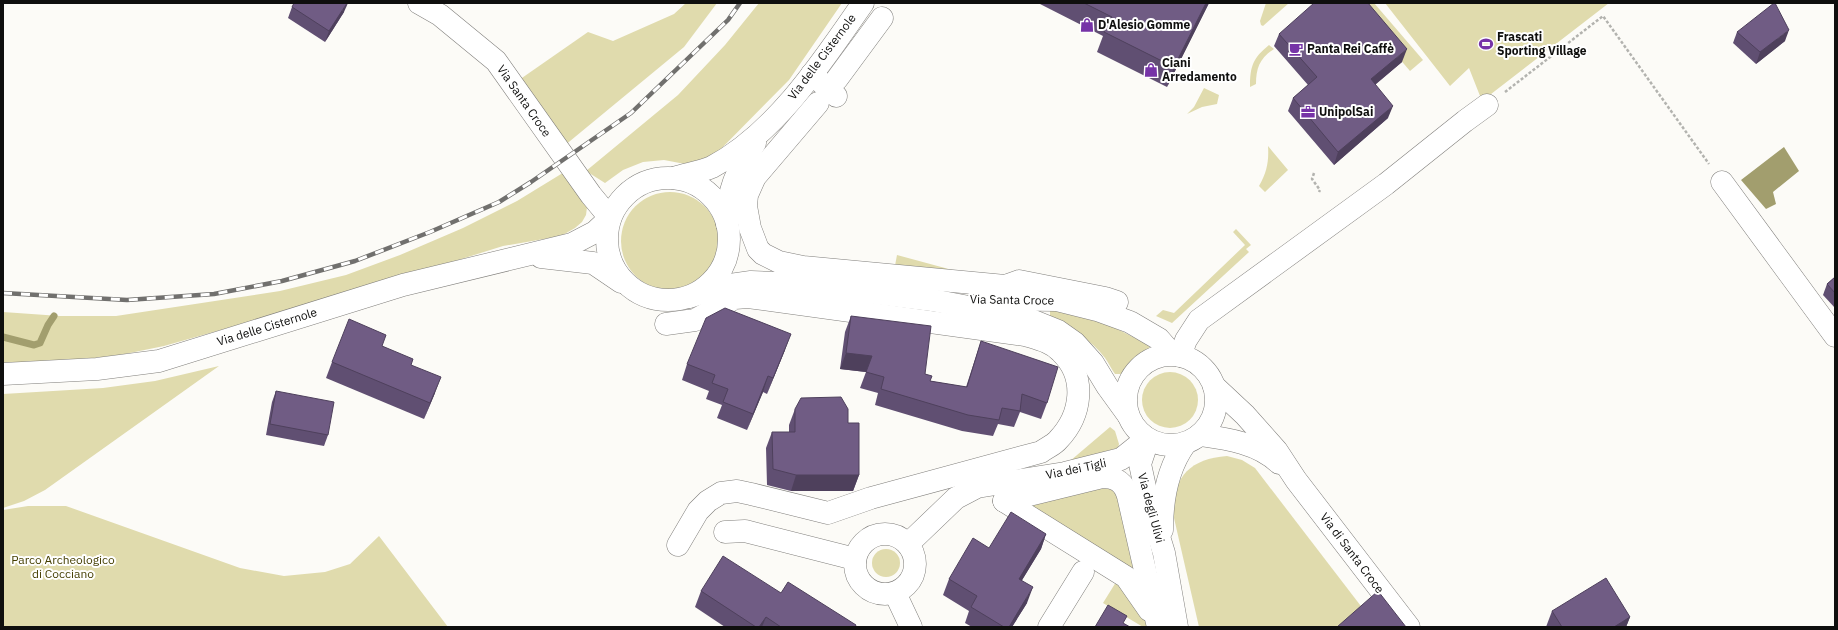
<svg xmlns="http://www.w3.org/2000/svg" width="1838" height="630" font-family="'IBM Plex Sans',sans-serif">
<rect width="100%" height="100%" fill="#fcfbf7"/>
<g fill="#e0dbad">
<polygon points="686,3 717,3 684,47 564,146 519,80 588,32 613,41 674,14"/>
<polygon points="759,3 842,3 789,80 714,156 685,164 664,160 643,162 623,170 605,183 586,171 678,95 725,45"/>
<polygon points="1266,3 1289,3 1263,26 1261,25 1260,21"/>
<polygon points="1352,3 1374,3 1423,60 1410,71"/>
<polygon points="1385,3 1609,3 1482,101 1469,68 1450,86"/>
<path d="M1269,45L1274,49C1260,58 1256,68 1256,84L1250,87C1250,66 1253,58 1269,45Z"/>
<polygon points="1204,88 1219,95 1217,104 1202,107 1187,114 1194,107"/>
<path d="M1268,146L1288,170L1265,192L1259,186C1267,172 1269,161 1268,146Z"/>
<polygon points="566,171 587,207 586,215 582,222 575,228 561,236 503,246 372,287 164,346 120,355 85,359 3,363 3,312 60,316 116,316 280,291 346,275 400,255 463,228 517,201"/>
<circle cx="670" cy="241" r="49"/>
<polygon points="1236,229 1251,245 1246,249 1249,252 1172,323 1156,316 1163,310 1174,313 1245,245 1233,232"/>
<polygon points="897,255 956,271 893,276"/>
<path d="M1050,311C1077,307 1124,332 1148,345L1151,350L1122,374H1115C1111,369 1109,363 1105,358C1091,339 1071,329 1050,318Z"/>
<polygon points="219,366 45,490 24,501 3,508 3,394 103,388 155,381"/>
<circle cx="1170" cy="400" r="28"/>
<polygon points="1110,427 1115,431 1119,444 1118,448 1070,461"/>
<path d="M1227,456L1242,460L1255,468L1367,614L1352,627H1199L1174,518C1171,479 1188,459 1227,456Z"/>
<polygon points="1112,477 1158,627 1143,627 1103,603 1121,574 1004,501"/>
<polygon points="28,506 66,506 240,568 284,576 325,572 350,564 379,536 448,627 3,627 3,510"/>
<circle cx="886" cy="563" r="14"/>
</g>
<polygon fill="#a29e6e" points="1784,147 1799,171 1773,192 1776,204 1766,209 1741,180"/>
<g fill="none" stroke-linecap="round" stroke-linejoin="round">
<polyline stroke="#a29e6e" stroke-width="7" points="3,337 34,345 40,343 48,325 54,316"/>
<defs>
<g id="minor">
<polyline points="419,3 440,15 496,61 591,195 610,218"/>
<polyline points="812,74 836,96"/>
<polyline points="837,79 882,18"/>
<polyline points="818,103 755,177 747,195 746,206 750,228 758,249 763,254 779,262 803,267 1005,286 1019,281 1105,298 1117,302"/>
<path d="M674,178C686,174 701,172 712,167C776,133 823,61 863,3"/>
<circle cx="668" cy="239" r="61"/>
<polyline points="1722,182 1835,336"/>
<path d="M727,224C728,186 736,174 755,143"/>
<polyline points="541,257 593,263 621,282"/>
<polyline points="689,297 723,286 751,282 803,284 932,300 1026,318 1058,331 1075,343 1093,363 1107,386 1128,415"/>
<polyline points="984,299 1057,300 1097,310 1130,322 1159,339 1172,354"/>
<path d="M666,324L695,320L735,298L748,297L1025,335C1038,339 1052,342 1061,352C1087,377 1082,415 1058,440C1054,445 1046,448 1041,452L871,498L828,513L751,494L737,491L721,493L708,501L698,511L678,545"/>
<circle cx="1171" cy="400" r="45"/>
<polyline points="1180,356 1186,340 1199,320 1386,184 1465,121 1487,105"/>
<polyline points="3,374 97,369 159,361 403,285 572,244 595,232 610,218"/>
<polyline points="1214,386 1245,415 1277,451 1296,480 1409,627"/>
<path d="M1200,435C1228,439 1258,443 1279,463"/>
<polyline points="1148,440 1140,464 1148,501 1164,553 1177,627"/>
<path d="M1004,501L1102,477C1116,477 1124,482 1128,496L1158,627"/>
<polyline points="1004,501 1126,577 1149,610"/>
<path d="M1162,530C1162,499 1167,469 1185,444"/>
<polyline points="725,532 745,531 851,558 855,561"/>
<circle cx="885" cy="564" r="30"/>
<polyline points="908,544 956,498 977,487 1065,473 1121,459 1146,439"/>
<polyline points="895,593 911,627"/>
<polyline points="1049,627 1083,572"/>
</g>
</defs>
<use href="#minor" stroke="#807f7c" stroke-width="23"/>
<g stroke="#b3b3af" stroke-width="2.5" stroke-dasharray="3 2" stroke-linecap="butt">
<polyline points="1505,92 1603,16 1709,164"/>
<polyline points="1314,173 1312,179 1320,190 1319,192"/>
</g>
<use href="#minor" stroke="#fff" stroke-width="22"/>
<defs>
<polyline id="rail" points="3,293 127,300 214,294 282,281 355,261 430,232 499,202 531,182 631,113 728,20 740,3"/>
</defs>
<use href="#rail" stroke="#71706e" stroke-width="4.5"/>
<use href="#rail" stroke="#fff" stroke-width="3" stroke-dasharray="9" stroke-linecap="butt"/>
</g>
<g fill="#604f72">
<polygon points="1041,3 1209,3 1167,87 1097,52 1103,36 1040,4"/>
<polygon points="292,7 344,12 325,42 288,18"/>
<polygon points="1737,32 1785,41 1756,64 1733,43"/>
<polygon points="1279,34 1402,62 1375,85 1388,118 1334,165 1288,111 1293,98 1308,85 1274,46"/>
<polygon points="1835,277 1835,308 1823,295 1827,284"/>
<polygon points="851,316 925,374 930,381 966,387 981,341 1047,403 1041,419 1020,412 1014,427 998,424 993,436 962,431 875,405 878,393 860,388 866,372 840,369 845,332"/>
<polygon points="382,346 411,365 435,393 424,419 326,378 332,362"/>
<polygon points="785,350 767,394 763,392 747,430 717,418 722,405 706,399 709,391 682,380 687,364"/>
<polygon points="276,391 328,435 324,446 266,435 272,402"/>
<polygon points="795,409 848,423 859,475 853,491 791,491 767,485 766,448 772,432 789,432 789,425"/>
<polygon points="1046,534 1041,549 1022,580 1027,603 1012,627 972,627 965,623 969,611 943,595 949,579 989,548"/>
<polygon points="701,591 781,593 855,627 725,627 695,607"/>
<polygon points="1552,611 1630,617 1626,627 1546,627"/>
</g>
<g fill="#4e405c">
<polygon points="347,3 348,3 344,12 325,42 329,31"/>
<polygon points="1206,3 1209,3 1167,87 1174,67"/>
<polygon points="1789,30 1785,41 1756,64 1760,52"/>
<polygon points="1407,49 1402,62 1366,92 1371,79"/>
<polygon points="1393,106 1388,118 1334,165 1338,152"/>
<polygon points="791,334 785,350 767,394 773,378"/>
<polygon points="846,353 872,356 866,372 840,369"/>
<polygon points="768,376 763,392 747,430 753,414"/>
<polygon points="441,377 435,393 424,419 430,403"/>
<polygon points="796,475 859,475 853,491 791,491"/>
<polygon points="1046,534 1041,549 1013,595 1019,579"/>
<polygon points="1033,587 1027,603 1012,627 1009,627"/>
<polygon points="766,617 762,627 759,627"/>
<polygon points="1630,617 1626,627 1614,627"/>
</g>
<g fill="#705c84" stroke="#4e405c">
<polygon points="294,3 347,3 329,31 292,7"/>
<polygon points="1084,3 1206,3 1174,67 1104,32 1112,17"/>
<polygon points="1314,3 1368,3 1407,49 1371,79 1393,106 1338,152 1293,98 1317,77 1279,34"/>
<polygon points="1774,3 1775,3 1789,30 1760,52 1737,32"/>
<polygon points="1835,277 1835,293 1827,284"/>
<polygon points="725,308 791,334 773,378 768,376 753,414 723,402 728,389 712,383 715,375 687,364 706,318"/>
<polygon points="851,316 931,326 925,374 932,376 930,381 967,387 981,341 1058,367 1047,403 1022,394 1020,411 1002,408 999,420 968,415 881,389 884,377 866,372 872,356 846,353"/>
<polygon points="349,319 386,335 382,346 413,359 411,365 441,377 430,403 332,362"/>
<polygon points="276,391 334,402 328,435 270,424"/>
<polygon points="841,397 848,409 848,423 859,423 859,475 796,475 773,469 772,432 795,432 795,409 801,398"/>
<polygon points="1011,512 1046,534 1019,579 1033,587 1009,627 1004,627 971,607 977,596 949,579 973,538 989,548"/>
<polygon points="723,556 781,593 788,582 856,625 855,627 781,627 766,617 759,627 756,627 701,591"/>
<polygon points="1606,578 1630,617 1614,627 1562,627 1552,611"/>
<polygon points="1378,591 1406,627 1337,627"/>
<polygon points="1108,605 1127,616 1123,623 1130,627 1095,627"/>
</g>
<defs>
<symbol id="shop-bare" viewBox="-9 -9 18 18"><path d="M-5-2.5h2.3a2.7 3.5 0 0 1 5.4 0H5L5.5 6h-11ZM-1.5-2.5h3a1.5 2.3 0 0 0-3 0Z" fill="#7633a7" stroke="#fff" stroke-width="2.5" paint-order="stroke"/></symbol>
<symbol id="stadium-bare" viewBox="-9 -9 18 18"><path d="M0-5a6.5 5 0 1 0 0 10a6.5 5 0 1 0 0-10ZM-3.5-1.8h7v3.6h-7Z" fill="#7633a7" stroke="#fff" stroke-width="2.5" paint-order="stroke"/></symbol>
<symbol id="cafe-bare" viewBox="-9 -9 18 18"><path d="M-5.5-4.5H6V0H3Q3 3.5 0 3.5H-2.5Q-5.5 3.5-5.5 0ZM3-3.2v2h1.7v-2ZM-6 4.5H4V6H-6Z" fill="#7633a7" stroke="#fff" stroke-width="2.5" paint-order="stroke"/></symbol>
<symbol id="office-bare" viewBox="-9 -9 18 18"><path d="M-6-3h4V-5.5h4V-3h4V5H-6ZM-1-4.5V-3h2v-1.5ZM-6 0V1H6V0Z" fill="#7633a7" stroke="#fff" stroke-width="2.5" paint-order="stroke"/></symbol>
</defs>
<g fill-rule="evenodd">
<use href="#shop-bare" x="1077" y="15" width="20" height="20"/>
<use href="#stadium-bare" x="1476" y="34" width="20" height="20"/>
<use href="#cafe-bare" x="1286" y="39" width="20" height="20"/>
<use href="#shop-bare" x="1141" y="60" width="20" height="20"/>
<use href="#office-bare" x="1298" y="102" width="20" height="20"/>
</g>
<g text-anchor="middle" stroke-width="4" stroke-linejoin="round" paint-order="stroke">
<g font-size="12" font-weight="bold" fill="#0f0f0e" stroke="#fff" text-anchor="start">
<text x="1098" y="29">D'Alesio Gomme</text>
<text x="1497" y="41">Frascati<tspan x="1497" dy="14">Sporting Village</tspan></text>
<text x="1307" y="53">Panta Rei Caffè</text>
<text x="1162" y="67">Ciani<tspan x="1162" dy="14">Arredamento</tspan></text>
<text x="1319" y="116">UnipolSai</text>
</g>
<g font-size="12" fill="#0f0f0e" stroke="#fff">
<text transform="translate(822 57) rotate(-53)" y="4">Via delle Cisternole</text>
<text transform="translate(524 101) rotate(55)" y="4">Via Santa Croce</text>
<text transform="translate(1012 300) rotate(1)" y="4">Via Santa Croce</text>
<text transform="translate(267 327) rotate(-17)" y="4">Via delle Cisternole</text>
<text transform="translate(1076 469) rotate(-12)" y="4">Via dei Tigli</text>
<text transform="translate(1151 508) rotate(75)" y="4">Via degli Ulivi</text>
<text transform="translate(1352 553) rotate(53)" y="4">Via di Santa Croce</text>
</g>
<g font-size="12" fill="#443e00" stroke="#fff">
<text x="63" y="564">Parco Archeologico<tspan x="63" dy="14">di Cocciano</tspan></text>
</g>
</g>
<rect width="1838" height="630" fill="none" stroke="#0f0f0e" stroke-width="8"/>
</svg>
